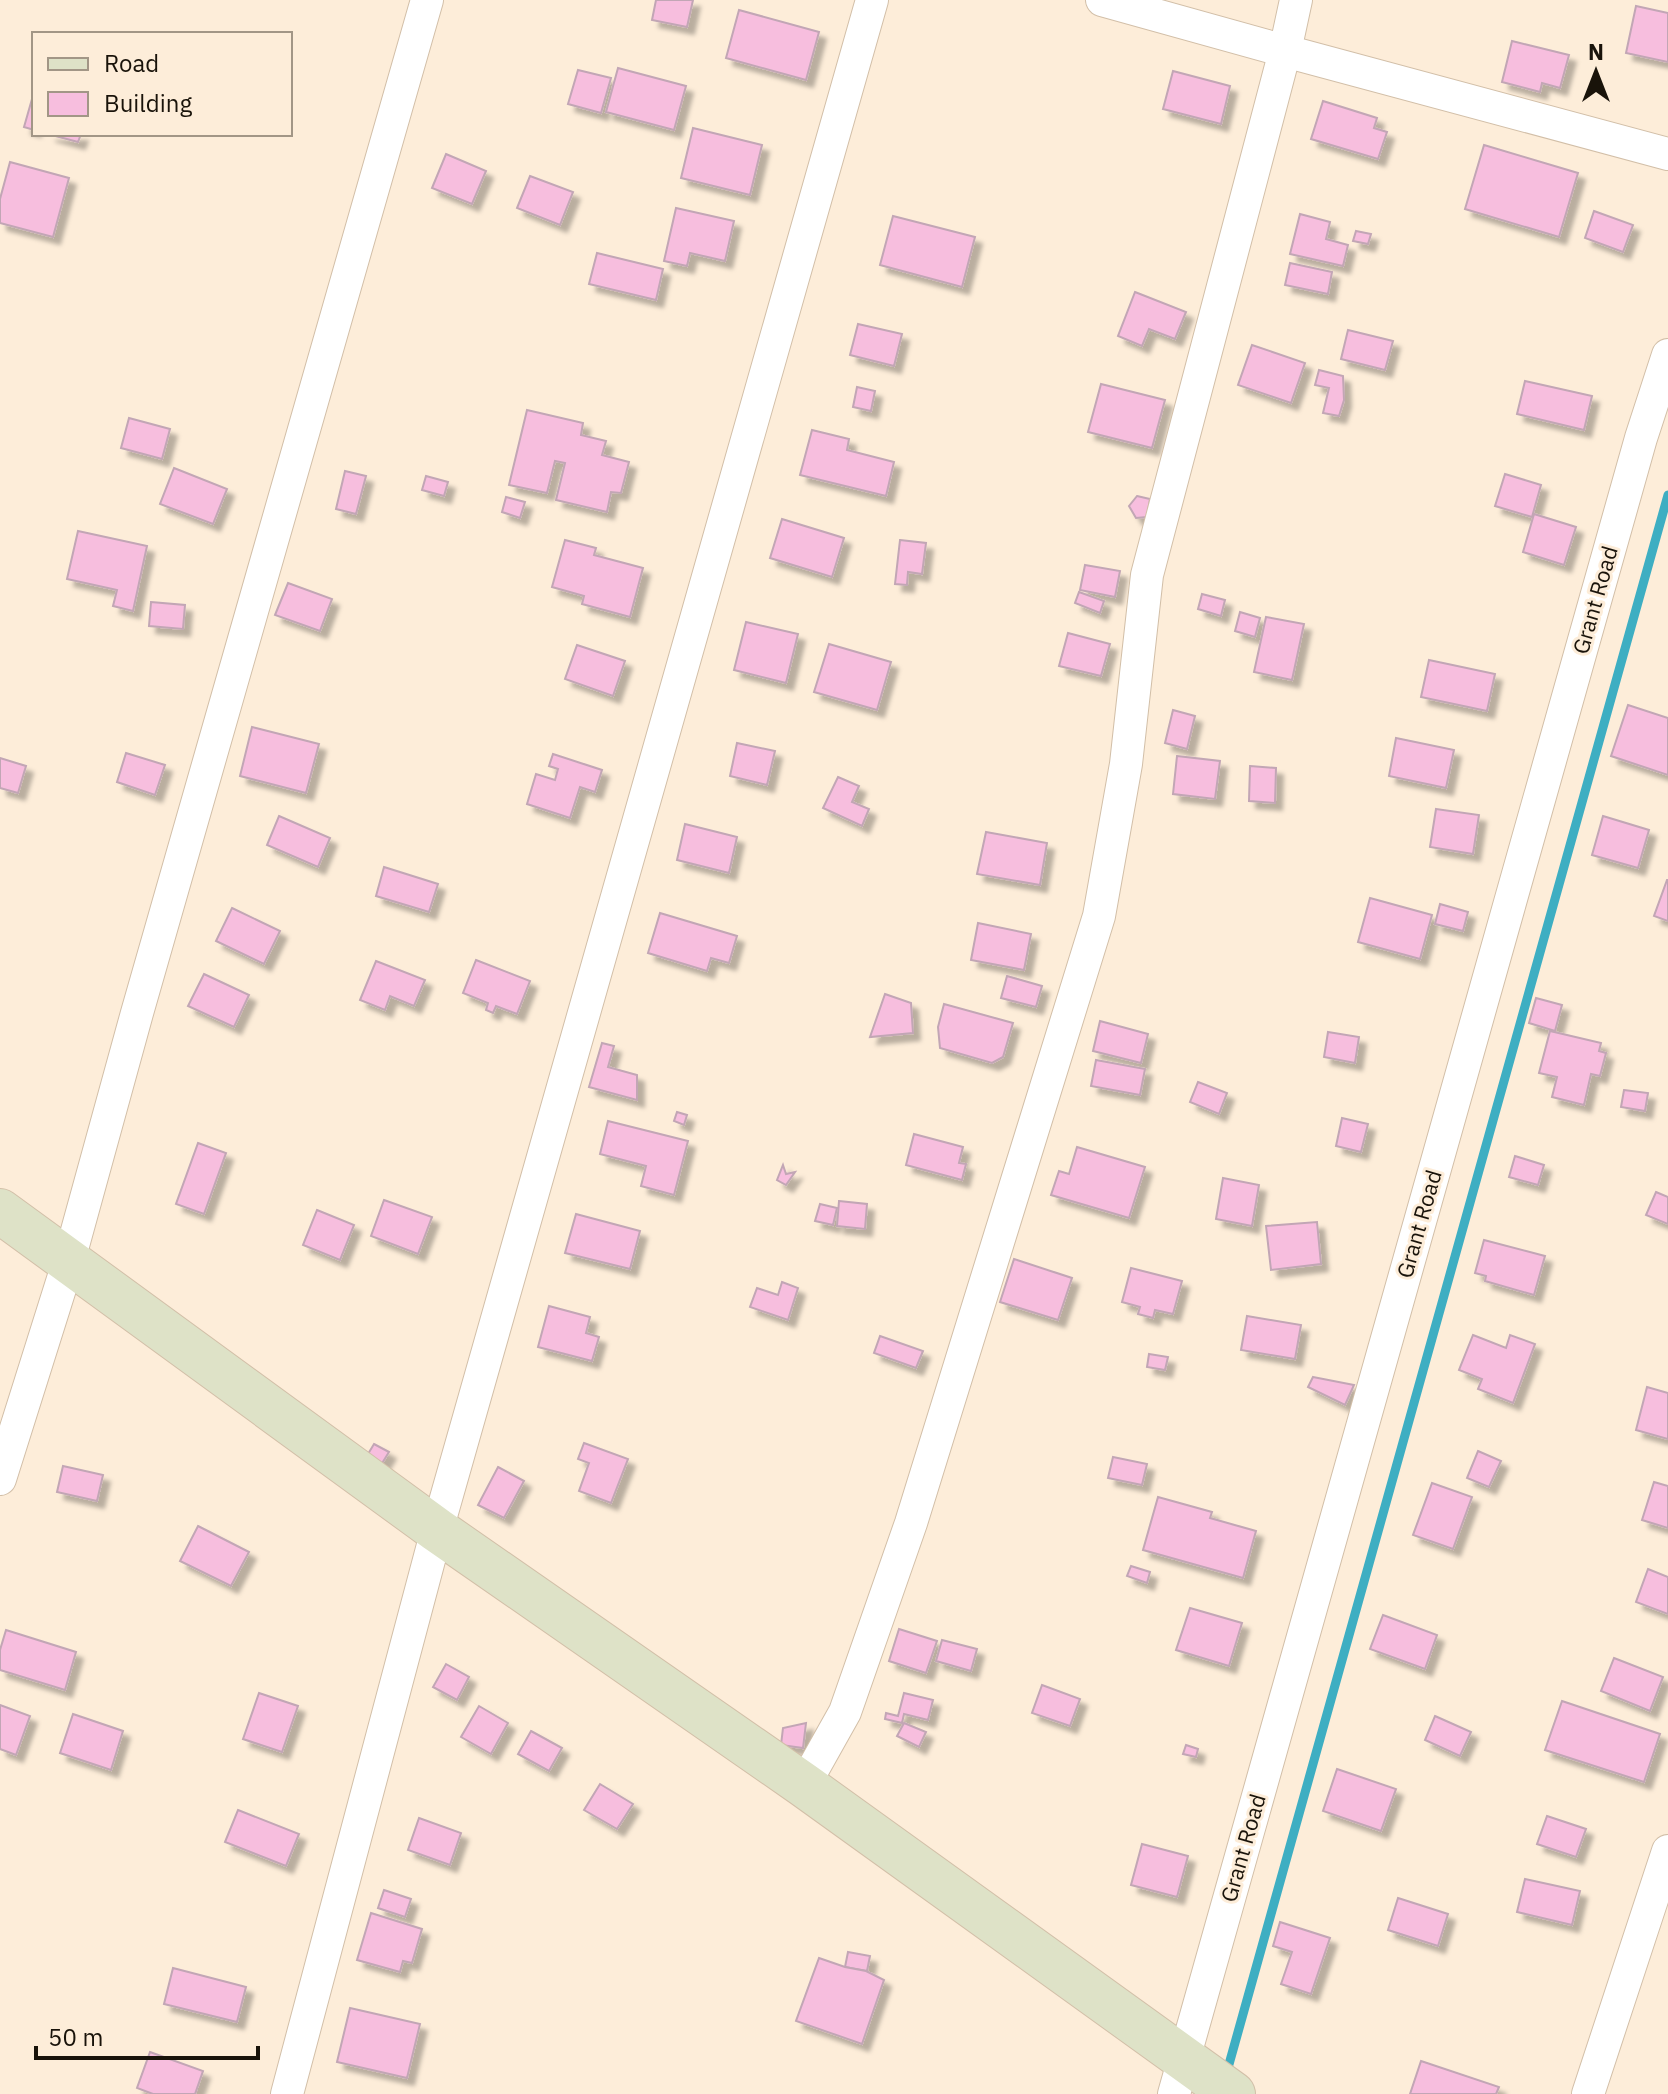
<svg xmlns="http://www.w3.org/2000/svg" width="1668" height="2094" font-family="'IBM Plex Sans',sans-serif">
<defs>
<filter id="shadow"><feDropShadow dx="7" dy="7" stdDeviation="2" flood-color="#0004"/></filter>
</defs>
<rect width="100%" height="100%" fill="#fdedd9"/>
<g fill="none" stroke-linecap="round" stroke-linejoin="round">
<polyline stroke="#3eaec2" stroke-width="9" points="1226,2075 1668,495"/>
</g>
<g fill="#f7bede" stroke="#c2a6b5" stroke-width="2" filter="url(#shadow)">
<polygon points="656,0 693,0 687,27 652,20"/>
<polygon points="1636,6 1668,13 1668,62 1626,53"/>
<polygon points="739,10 819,32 806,80 726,58"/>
<polygon points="1512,41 1569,55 1560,88 1542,83 1540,92 1502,82"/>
<polygon points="618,68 686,86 674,130 606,112"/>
<polygon points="578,70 611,78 601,113 568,104"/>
<polygon points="1173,71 1230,86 1221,124 1163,109"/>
<polygon points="32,99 34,100 34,130 24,127"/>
<polygon points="1323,101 1377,118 1374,128 1387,132 1378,159 1311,139"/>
<polygon points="693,128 762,145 750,195 681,178"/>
<polygon points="48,134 81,134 78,142"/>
<polygon points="1484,145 1578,173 1559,237 1465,209"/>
<polygon points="446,154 486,171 472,204 432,188"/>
<polygon points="10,162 69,178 53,237 0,223 0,199"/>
<polygon points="530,176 573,192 560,225 517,208"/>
<polygon points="676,208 734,221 725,261 690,253 687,266 664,261"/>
<polygon points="1594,211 1633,225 1623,252 1585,238"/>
<polygon points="1300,214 1330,222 1326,239 1348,245 1343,266 1290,254"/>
<polygon points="893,216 975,237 962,287 880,265"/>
<polygon points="1356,231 1371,234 1368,244 1353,241"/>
<polygon points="597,253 663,269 656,300 589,284"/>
<polygon points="1290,263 1332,272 1328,294 1285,285"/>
<polygon points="1135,292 1186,312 1175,339 1149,329 1142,346 1118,336"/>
<polygon points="858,324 902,334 894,366 850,355"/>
<polygon points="1348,330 1393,341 1385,370 1341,359"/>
<polygon points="1252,345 1305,363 1291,403 1238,385"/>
<polygon points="1319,370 1343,376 1344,400 1339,416 1323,413 1329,388 1315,385"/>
<polygon points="1525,381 1592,396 1584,430 1517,414"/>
<polygon points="1101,384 1165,400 1152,448 1088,432"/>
<polygon points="857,387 875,391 871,411 853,407"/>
<polygon points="527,410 583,423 581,435 606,441 602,455 629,462 621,493 611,492 607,512 556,500 565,463 555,461 547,493 509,485"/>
<polygon points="129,418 170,429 162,459 121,448"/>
<polygon points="812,430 849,439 847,450 894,462 886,496 800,475"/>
<polygon points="174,468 227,489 213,524 160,504"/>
<polygon points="345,471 366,476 356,514 336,509"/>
<polygon points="1505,474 1541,485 1532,517 1495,506"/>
<polygon points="426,476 448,482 444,496 422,490"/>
<polygon points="1137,496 1150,499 1147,517 1136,518 1129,506"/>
<polygon points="506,497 525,502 520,518 502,512"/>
<polygon points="1534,514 1576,527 1564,565 1523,552"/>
<polygon points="782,519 844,538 832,577 770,558"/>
<polygon points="78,531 147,546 133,611 113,606 117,590 67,579"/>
<polygon points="565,540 596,548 594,555 643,568 630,617 582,604 584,596 552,587"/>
<polygon points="900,540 926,543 922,574 908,572 907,585 895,584"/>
<polygon points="1085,565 1120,571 1115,597 1080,590"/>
<polygon points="288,583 332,599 320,631 275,615"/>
<polygon points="1079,592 1104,601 1100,613 1075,603"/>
<polygon points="1202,594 1225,600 1221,616 1198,609"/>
<polygon points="151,602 185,605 183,629 149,626"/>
<polygon points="1240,612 1260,618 1255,637 1235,631"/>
<polygon points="1266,617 1304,624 1292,680 1254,672"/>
<polygon points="746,622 798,634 786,683 734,670"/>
<polygon points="1068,633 1110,644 1101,676 1059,666"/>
<polygon points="829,644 891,662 877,710 814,692"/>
<polygon points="577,645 625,661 613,696 565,679"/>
<polygon points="1429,660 1495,674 1487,711 1421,697"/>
<polygon points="1628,705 1668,718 1668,775 1611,756"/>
<polygon points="1173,710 1195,716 1187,749 1165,743"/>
<polygon points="252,727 319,744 306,793 240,776"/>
<polygon points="1396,738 1454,750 1446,788 1389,776"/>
<polygon points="737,743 775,751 767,785 730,776"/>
<polygon points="126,753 165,765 155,795 117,782"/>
<polygon points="553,754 602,770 595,792 580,787 570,818 527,804 536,774 555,780 558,769 549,766"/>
<polygon points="1177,756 1220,761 1215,799 1173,794"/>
<polygon points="0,758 26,766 18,793 0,788"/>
<polygon points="1250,766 1276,768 1275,803 1249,801"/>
<polygon points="838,777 859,786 852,802 869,809 862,826 823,808"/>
<polygon points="1436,809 1479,815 1473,854 1430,847"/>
<polygon points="279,816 330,838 318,867 267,845"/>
<polygon points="1603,816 1649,830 1638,868 1592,855"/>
<polygon points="685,824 737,837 729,873 677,860"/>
<polygon points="986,832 1047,843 1040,885 977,874"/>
<polygon points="384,867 438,884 429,912 376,896"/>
<polygon points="1667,880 1668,880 1668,921 1654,916"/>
<polygon points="1370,898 1432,915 1420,959 1358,942"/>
<polygon points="1440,904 1468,912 1463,931 1435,924"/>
<polygon points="232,908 280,931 264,964 216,941"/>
<polygon points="660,913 737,936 729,963 711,958 707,971 648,953"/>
<polygon points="978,923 1031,934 1024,970 971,960"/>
<polygon points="476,960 530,981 517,1014 496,1006 493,1013 486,1010 488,1003 463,993"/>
<polygon points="376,961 425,980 414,1006 390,996 385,1010 360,1000"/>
<polygon points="204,974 249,995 234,1027 188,1006"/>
<polygon points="1007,976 1042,986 1036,1007 1001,998"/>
<polygon points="885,994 911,1003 913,1033 870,1037"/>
<polygon points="1536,998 1562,1005 1555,1031 1529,1023"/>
<polygon points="944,1004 1013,1023 1003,1057 992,1063 940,1048 938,1027"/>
<polygon points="1100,1021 1148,1034 1141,1063 1093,1051"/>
<polygon points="1550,1031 1601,1043 1599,1051 1606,1053 1600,1076 1591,1074 1584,1105 1552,1097 1557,1077 1539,1073"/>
<polygon points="1328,1032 1359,1037 1355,1063 1324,1057"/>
<polygon points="602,1043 614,1046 608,1067 637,1075 637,1100 589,1087"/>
<polygon points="1096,1060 1145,1069 1140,1095 1091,1086"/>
<polygon points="1198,1082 1227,1093 1219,1114 1190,1102"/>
<polygon points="1624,1090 1648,1093 1645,1111 1621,1107"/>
<polygon points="677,1112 687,1115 684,1125 674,1121"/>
<polygon points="1342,1118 1368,1124 1361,1152 1336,1146"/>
<polygon points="608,1121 688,1141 674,1195 641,1186 646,1166 600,1154"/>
<polygon points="914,1134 963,1147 959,1163 966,1164 962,1180 906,1165"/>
<polygon points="198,1143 226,1153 204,1214 176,1204"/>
<polygon points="1077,1147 1145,1167 1129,1218 1051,1195 1059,1171 1069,1174"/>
<polygon points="1515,1156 1544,1165 1538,1185 1509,1177"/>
<polygon points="783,1165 786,1174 795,1172 786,1185 777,1180"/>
<polygon points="1223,1178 1259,1185 1252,1226 1216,1219"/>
<polygon points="1656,1192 1668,1197 1668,1224 1646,1215"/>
<polygon points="384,1200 432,1217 418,1254 371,1236"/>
<polygon points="839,1201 867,1204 865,1229 837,1226"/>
<polygon points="820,1204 837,1208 833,1225 815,1221"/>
<polygon points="317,1210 354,1225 340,1260 303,1245"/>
<polygon points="576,1214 640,1231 630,1269 565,1253"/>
<polygon points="1317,1222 1321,1264 1271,1270 1266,1226"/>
<polygon points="1484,1240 1545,1256 1534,1295 1485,1281 1486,1276 1475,1273"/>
<polygon points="1014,1259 1072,1278 1058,1320 1000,1302"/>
<polygon points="1131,1268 1182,1281 1173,1314 1155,1310 1153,1318 1138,1314 1140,1307 1122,1302"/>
<polygon points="782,1282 798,1288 788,1320 750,1307 757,1288 778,1295"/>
<polygon points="549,1306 590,1317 586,1333 599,1337 592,1361 538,1347"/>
<polygon points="1247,1316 1301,1325 1295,1359 1241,1350"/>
<polygon points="1473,1335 1506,1348 1510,1335 1535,1344 1513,1403 1478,1389 1482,1379 1459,1370"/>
<polygon points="880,1336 923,1351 916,1368 874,1353"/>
<polygon points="1149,1354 1168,1357 1165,1370 1147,1367"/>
<polygon points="1313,1377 1354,1385 1345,1405 1308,1387"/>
<polygon points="1647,1387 1668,1393 1668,1439 1636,1430"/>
<polygon points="584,1443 628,1459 611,1503 579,1491 589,1463 578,1459"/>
<polygon points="374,1444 389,1452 376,1473 362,1464"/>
<polygon points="1478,1451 1501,1461 1489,1487 1467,1478"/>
<polygon points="1113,1457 1147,1464 1142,1485 1108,1478"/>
<polygon points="63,1466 103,1475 97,1501 57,1492"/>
<polygon points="498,1467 524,1481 504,1518 478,1505"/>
<polygon points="1654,1482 1668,1486 1668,1528 1642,1520"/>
<polygon points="1432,1483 1472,1497 1453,1549 1413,1535"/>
<polygon points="1158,1497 1212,1512 1210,1518 1256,1531 1243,1578 1143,1550"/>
<polygon points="198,1526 249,1552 231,1586 180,1561"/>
<polygon points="1131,1566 1150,1572 1147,1583 1127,1576"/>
<polygon points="1648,1569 1668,1577 1668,1614 1636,1602"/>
<polygon points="1190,1608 1242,1623 1229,1666 1176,1650"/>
<polygon points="1383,1615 1437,1635 1425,1669 1370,1649"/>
<polygon points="899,1629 937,1641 926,1673 889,1661"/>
<polygon points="6,1630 76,1652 65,1690 0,1670 0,1650"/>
<polygon points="942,1640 977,1649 971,1671 936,1661"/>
<polygon points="1614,1658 1663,1677 1650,1711 1601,1691"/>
<polygon points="446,1664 469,1677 457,1700 433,1687"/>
<polygon points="1042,1685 1080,1699 1070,1726 1032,1713"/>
<polygon points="259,1693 298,1706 282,1752 243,1739"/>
<polygon points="904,1693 933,1700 928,1720 904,1714 902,1723 885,1719 886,1713 898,1716"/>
<polygon points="1562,1701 1660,1734 1644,1782 1545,1750"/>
<polygon points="0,1705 30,1716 16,1755 0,1749"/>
<polygon points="479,1706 508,1723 491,1754 461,1737"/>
<polygon points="73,1714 123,1731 111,1770 60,1753"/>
<polygon points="1435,1716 1471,1732 1460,1756 1425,1740"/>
<polygon points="806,1723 803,1748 781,1745 783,1728"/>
<polygon points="904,1723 926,1732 919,1747 897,1736"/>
<polygon points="531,1731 562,1748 549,1771 518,1754"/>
<polygon points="1186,1745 1198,1749 1196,1757 1183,1754"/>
<polygon points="1337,1769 1396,1789 1381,1831 1323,1811"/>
<polygon points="600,1784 633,1804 617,1829 584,1810"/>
<polygon points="238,1810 299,1834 286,1866 225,1842"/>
<polygon points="1547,1816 1586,1829 1576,1857 1537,1844"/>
<polygon points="419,1818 461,1833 450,1865 408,1850"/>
<polygon points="1142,1844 1188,1856 1177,1897 1131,1885"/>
<polygon points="1525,1879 1580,1891 1572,1925 1517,1912"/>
<polygon points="384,1890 411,1899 405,1917 378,1908"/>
<polygon points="1398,1898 1448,1914 1438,1946 1388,1930"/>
<polygon points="371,1913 422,1929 412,1963 403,1961 400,1972 357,1960"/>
<polygon points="1280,1922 1330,1938 1311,1994 1281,1984 1292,1952 1273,1946"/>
<polygon points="848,1952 870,1956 867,1971 845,1967"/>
<polygon points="819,1958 845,1967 866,1971 884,1980 862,2044 796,2021"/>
<polygon points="173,1968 246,1987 237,2022 164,2004"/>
<polygon points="350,2008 420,2024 407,2078 337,2062"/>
<polygon points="150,2052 203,2071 195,2094 153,2094 137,2088"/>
<polygon points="1421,2061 1499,2087 1496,2094 1410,2094"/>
</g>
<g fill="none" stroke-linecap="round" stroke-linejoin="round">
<defs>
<g id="street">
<polyline points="1102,0 1285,51 1668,154"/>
<polyline points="0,1479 69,1260 137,1013 427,0"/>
<polyline points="804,1785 845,1712 911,1523 1099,916 1126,764 1147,575 1285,51 1296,0"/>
<polyline points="287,2094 437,1530 872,0"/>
<polyline points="1174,2094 1641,438 1668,355"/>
<polyline points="1588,2094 1668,1851"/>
</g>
<polyline id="secondary" points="0,1211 437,1530 804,1785 1233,2094"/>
</defs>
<use href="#street" stroke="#d2bfa8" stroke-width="34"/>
<use href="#secondary" stroke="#d2bfa8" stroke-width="46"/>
<use href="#street" stroke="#fff" stroke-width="32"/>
<use href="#secondary" stroke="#dee2c7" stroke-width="44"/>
</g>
<g text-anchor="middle" stroke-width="6" stroke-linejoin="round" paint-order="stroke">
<g font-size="22" fill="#19130a" stroke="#fdedd9">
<text transform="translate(1595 600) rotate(-74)" y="8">Grant Road</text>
<text transform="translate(1419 1224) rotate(-74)" y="8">Grant Road</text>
<text transform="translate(1243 1848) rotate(-74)" y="8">Grant Road</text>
</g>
</g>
<rect x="32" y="32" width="260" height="104" fill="#fdedd9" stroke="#a29686" stroke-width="2"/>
<rect x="48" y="58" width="40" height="12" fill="#dee2c7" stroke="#a29686" stroke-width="2"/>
<text x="104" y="72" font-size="24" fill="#19130a">Road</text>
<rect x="48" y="92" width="40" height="24" fill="#f7bede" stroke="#a29686" stroke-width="2"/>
<text x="104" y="112" font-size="24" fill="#19130a">Building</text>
<g transform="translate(1596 72)" stroke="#fdedd9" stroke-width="6" paint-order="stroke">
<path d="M0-6L14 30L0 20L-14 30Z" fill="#19130a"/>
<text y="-12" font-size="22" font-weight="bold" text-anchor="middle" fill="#19130a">N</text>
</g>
<path d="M36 2046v12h222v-12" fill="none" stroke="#19130a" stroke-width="4"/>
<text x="48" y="2046" font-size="24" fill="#19130a" stroke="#fdedd9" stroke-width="6" paint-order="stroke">50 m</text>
</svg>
